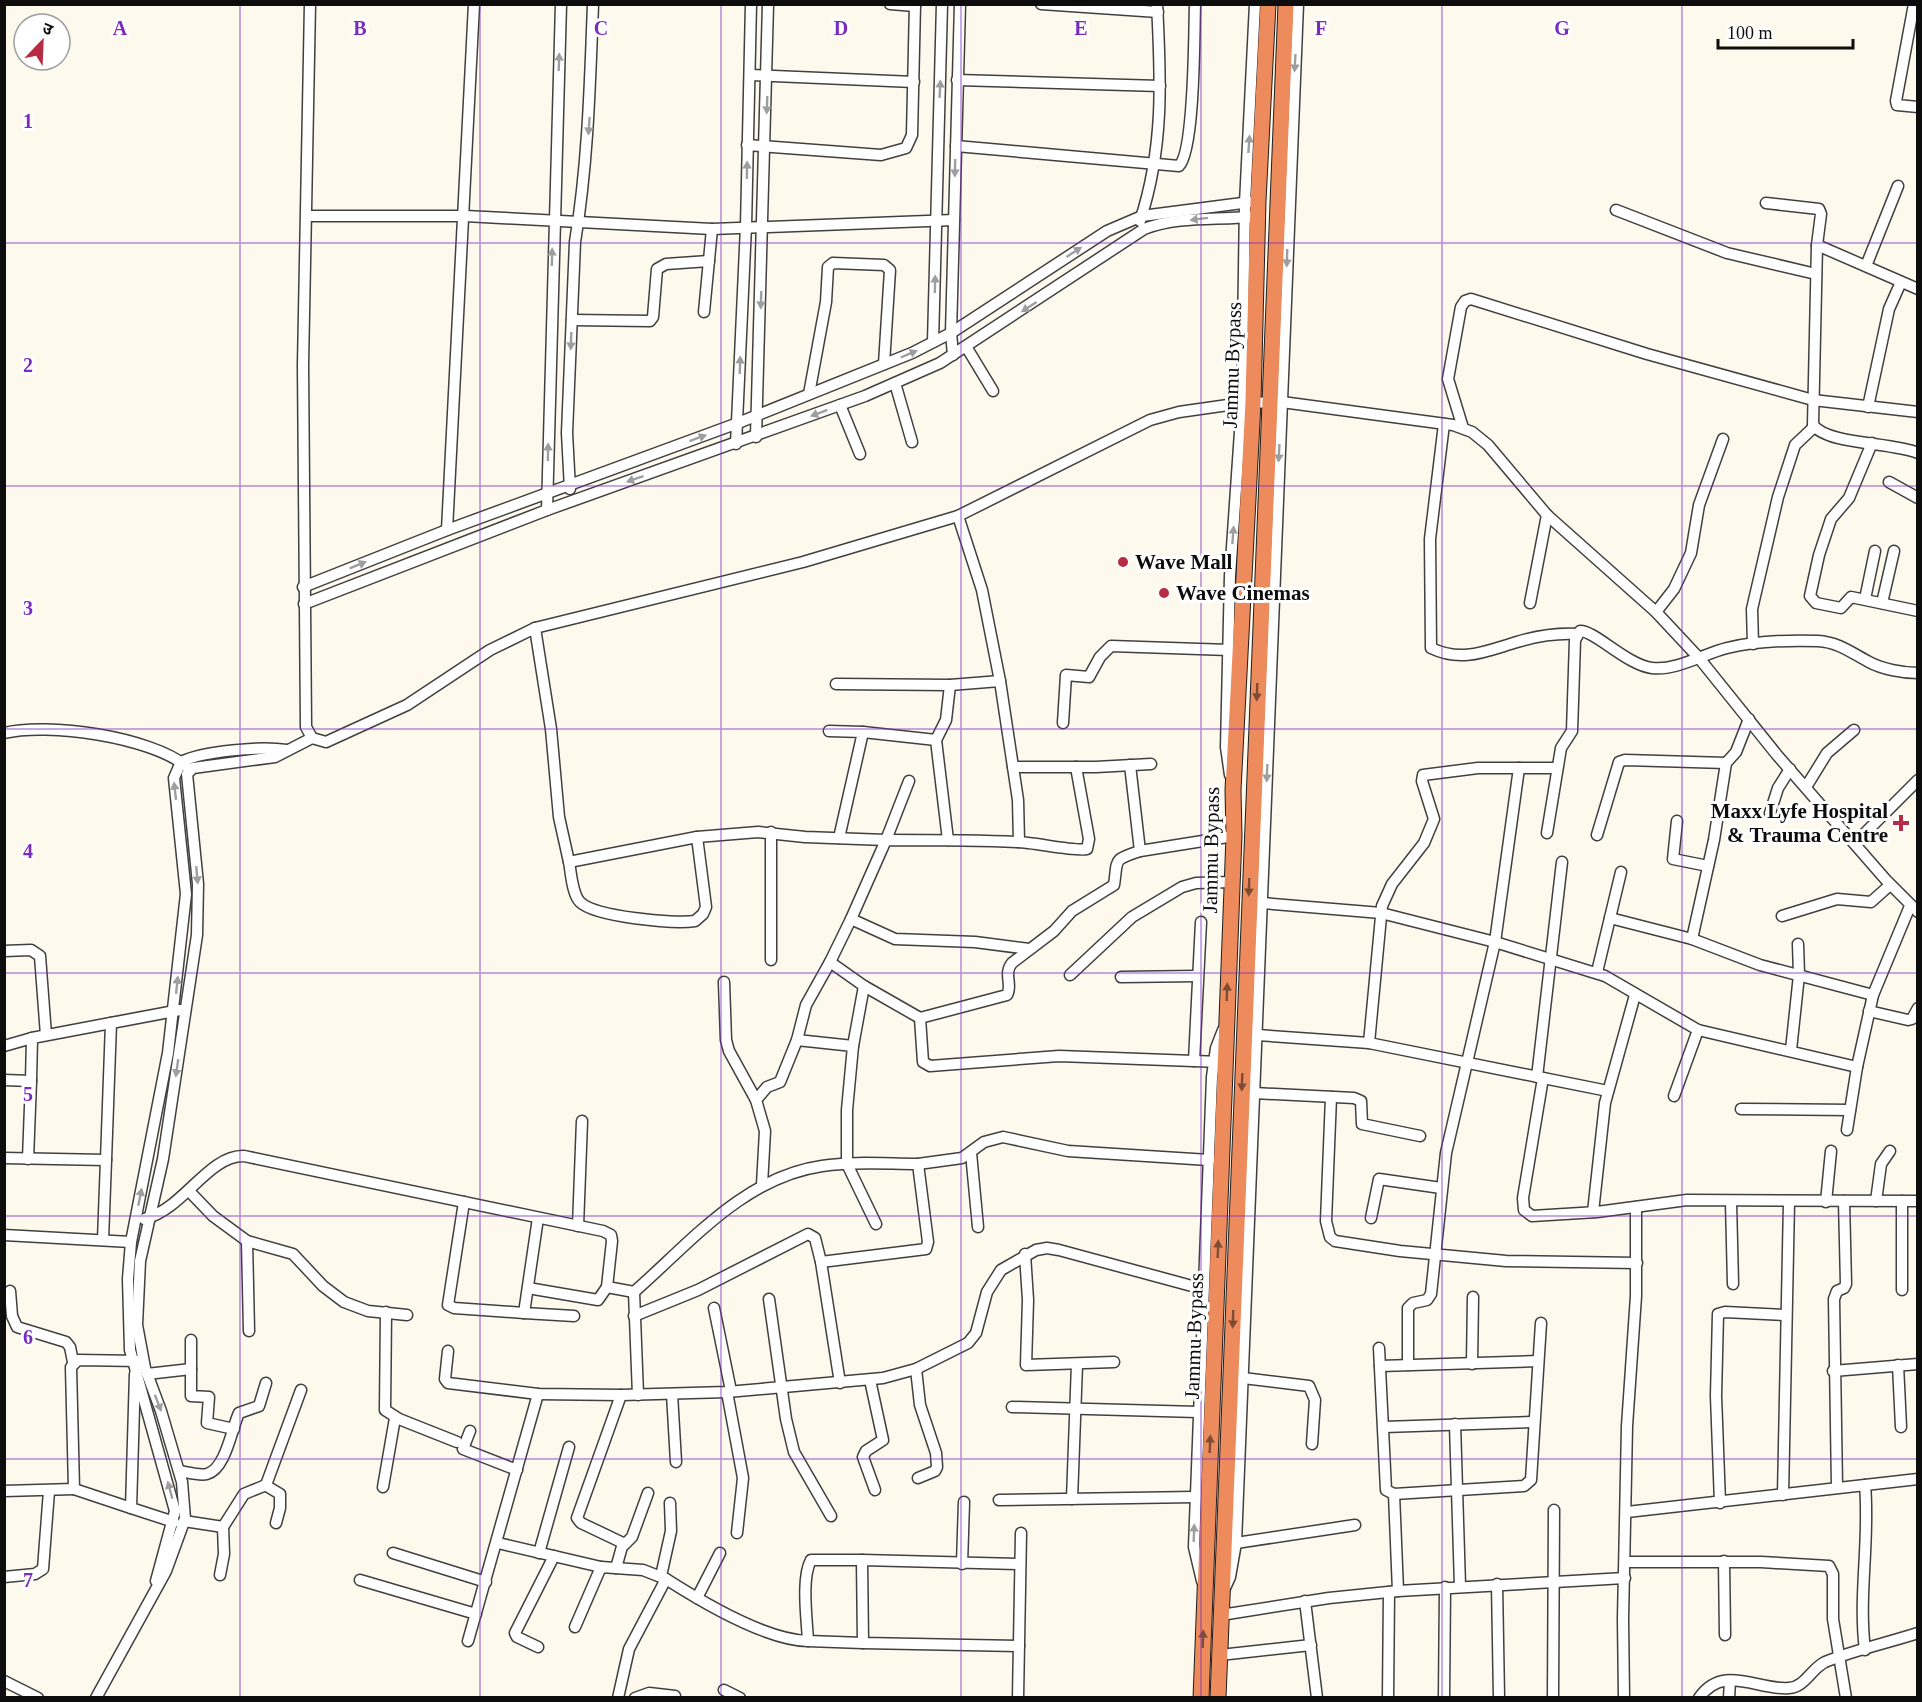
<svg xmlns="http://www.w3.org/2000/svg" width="1922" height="1702" font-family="'Times New Roman','Noto Sans Devanagari',serif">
<rect width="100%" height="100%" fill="#fef9ed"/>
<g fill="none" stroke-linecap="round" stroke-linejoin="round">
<defs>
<g id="minor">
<polyline points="310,4 303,365 306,727 312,738 326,742 407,705 490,650 535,628 803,562 958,516 1150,420 1179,412 1242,403 1282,402 1453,425 1472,432 1488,445 1547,515 1656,612 1699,658 1777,755 1886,880 1918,912"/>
<polyline points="890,4 915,6"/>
<polyline points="1041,4 1158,12"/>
<polyline points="1914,4 1896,101 1897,105 1918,107"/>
<polyline points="750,75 914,82"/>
<polyline points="957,80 1160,86"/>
<polyline points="747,145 881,155 906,148 912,135 915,4"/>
<path d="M956,146L1179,166C1195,150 1194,32 1195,4"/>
<path d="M1766,203L1819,209L1821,214L1817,245L1813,425C1828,445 1892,442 1918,453"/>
<polyline points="1616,210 1727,253 1816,274"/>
<polyline points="308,216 465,216 712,229 954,220"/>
<path d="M1140,221C1164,148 1161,80 1157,4"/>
<polyline points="1817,245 1918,289"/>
<polyline points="1866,266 1898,186"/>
<polyline points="704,312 712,229"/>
<polyline points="572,320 650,321 653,317 657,269 666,264 709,261"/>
<polyline points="933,342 942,4"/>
<polyline points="967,348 993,391"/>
<polyline points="953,355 951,333 960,4"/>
<polyline points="895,383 912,442"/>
<polyline points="809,394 826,302 828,267 833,263 884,265 890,270 884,364"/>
<polyline points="840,405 860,454"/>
<polyline points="1868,407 1889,309 1901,282"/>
<path d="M1444,424L1430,539L1431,648C1462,663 1486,651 1517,642C1537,636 1556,633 1577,634"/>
<polyline points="1463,428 1448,379 1461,307 1465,301 1471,299 1647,354 1813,400 1918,412"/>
<polyline points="756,437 768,4"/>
<polyline points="1872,443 1849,498 1831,519 1819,555 1810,596 1816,603 1841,608 1851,597 1918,611"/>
<polyline points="736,444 746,226 751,4"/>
<polyline points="1889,482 1918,498"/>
<path d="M570,489L567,433L575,242C588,163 590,84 593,4"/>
<polyline points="547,510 561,4"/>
<polyline points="958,516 982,590 1000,681"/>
<polyline points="447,530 474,4"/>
<polyline points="303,587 447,530 738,423 912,353 951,333 1107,231 1142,216 1258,201"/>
<polyline points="1865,599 1875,551"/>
<polyline points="1530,603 1547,515"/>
<polyline points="1882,603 1894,551"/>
<path d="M304,604L547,510L865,396L940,363L1144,229C1181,215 1219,221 1258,216"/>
<polyline points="1656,612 1674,589 1691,553 1699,505 1723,439"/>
<polyline points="535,628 551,729 559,817 569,862 697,837 758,832 805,837 886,840 909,781"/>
<polyline points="1753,644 1752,609 1778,497 1795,445 1814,427"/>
<polyline points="836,684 950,685 946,720 936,740"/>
<polyline points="950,685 1000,681 1018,800 1019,842"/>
<polyline points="1063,723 1066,675 1089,677 1100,657 1111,646 1229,650"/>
<polyline points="829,731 863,732 839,838"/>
<polyline points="863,732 936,740 948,840"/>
<path d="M4,733C48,722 150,737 186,766"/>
<polyline points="1130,765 1140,851 1234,836"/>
<polyline points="1013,767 1096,767 1151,764"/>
<polyline points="1230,775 1226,747 1230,576 1242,403 1245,203 1255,4"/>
<polyline points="1806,787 1827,753 1854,730"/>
<polyline points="1770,813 1778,788 1790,769"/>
<polyline points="1677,821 1673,859 1708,866"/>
<polyline points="771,832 771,960"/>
<path d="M1547,833L1561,748L1572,731L1575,640L1580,631C1594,630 1627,665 1652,668C1676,671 1703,654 1727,648C1756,641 1788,640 1818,641C1838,642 1852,653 1869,662C1882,669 1902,673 1918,673"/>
<polyline points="1597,835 1619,762 1625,760 1726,763 1736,752 1749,719"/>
<polyline points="1855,843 1918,780"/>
<path d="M569,862C571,872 572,894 580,902C595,917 674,924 695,921L703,914L706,907L697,837"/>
<polyline points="1262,903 1381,913 1495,942 1605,976 1698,1030 1857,1067"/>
<polyline points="1782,916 1837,899 1871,902 1890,885"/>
<polyline points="1610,918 1692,939 1760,965 1873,995"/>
<path d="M851,919L886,840C929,840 974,840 1017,842C1033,842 1076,852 1087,849L1089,839L1076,767"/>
<polyline points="1692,939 1714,840 1726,763"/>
<polyline points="4,951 31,950 40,956 46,1035"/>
<polyline points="830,962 851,919 895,939 975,942 1029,949"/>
<polyline points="1597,972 1621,872"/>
<polyline points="1070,975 1132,917 1182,887 1196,883 1232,882"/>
<polyline points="1121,977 1197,976"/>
<polyline points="724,982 726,1040 729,1051 756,1100"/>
<polyline points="864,986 920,1018 923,1062 930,1066 1059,1056 1221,1062"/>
<polyline points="1869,1011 1908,1020 1912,1019 1918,1008"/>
<path d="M920,1018L1007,995C1013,985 1003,974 1012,963L1054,931L1072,911L1114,885C1118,859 1112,860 1140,851"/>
<polyline points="1257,1035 1369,1043 1608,1091"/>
<polyline points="797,1040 806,1005 830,962 864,986 853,1046"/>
<polyline points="1369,1043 1382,906 1392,884 1424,843 1434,819 1422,781 1423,775 1478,768 1557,768"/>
<polyline points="4,1046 32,1038"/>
<polyline points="1791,1050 1799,975 1798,944"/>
<polyline points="1194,1061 1201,922"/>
<polyline points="1537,1077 1562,862"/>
<polyline points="1543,1078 1523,1198 1524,1210 1532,1216 1597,1212 1687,1200 1918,1201"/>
<polyline points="4,1080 31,1081 28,1159"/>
<polyline points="31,1081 32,1038 111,1023"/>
<polyline points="1254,1093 1354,1098 1361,1101 1362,1124 1420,1136"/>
<polyline points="1674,1096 1698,1030"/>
<polyline points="1331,1097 1326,1221 1330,1237 1335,1241 1400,1251 1506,1261 1637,1263"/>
<polyline points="1741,1109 1850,1110"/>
<polyline points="1847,1130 1857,1067 1873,995 1910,906"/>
<polyline points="971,1153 978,1227"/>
<polyline points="4,1158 106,1160 103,1240"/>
<polyline points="106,1160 111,1023 180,1010"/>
<polyline points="918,1164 962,1158 984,1142 1003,1137 1068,1151 1209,1160"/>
<polyline points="762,1185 765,1131 756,1100 767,1087 780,1082 797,1040 853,1046 847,1110 847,1164 876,1224"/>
<polyline points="189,1191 213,1216 247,1241 293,1254 323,1286 344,1302 368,1311 407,1315"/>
<polyline points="1876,1201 1881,1164 1890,1151"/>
<polyline points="464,1202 448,1305 454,1308 524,1313"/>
<polyline points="1731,1202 1733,1284"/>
<polyline points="1826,1202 1831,1151"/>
<polyline points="1593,1212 1605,1103 1635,995"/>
<polyline points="538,1218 524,1313 574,1316"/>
<polyline points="1371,1218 1379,1179 1441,1188"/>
<path d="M144,1219C183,1210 208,1155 244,1156L603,1231L611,1235L612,1241L607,1287L634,1292"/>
<polyline points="578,1226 582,1121"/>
<polyline points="4,1235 131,1242"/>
<polyline points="247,1241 249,1331"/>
<polyline points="1025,1254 1028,1300 1026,1365 1114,1362"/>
<polyline points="528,1288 598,1300 607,1287"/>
<polyline points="1902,1290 1902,1201"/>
<polyline points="10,1291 12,1316 17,1327 66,1342 70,1347 73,1362"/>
<polyline points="769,1299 786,1419 794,1452 831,1516"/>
<polyline points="714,1308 731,1391"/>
<polyline points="386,1312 385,1410 399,1419 457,1442"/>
<polyline points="634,1316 698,1290 808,1234 815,1238 821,1262"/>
<polyline points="191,1340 191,1396 209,1397 207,1423 234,1429"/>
<polyline points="1379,1348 1386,1490 1394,1494 1524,1486 1531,1480 1541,1323"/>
<polyline points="448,1351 445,1379 448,1383 538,1394 621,1395 727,1392 883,1378 916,1369 968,1343 976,1333 987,1292 1001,1270 1036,1250 1047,1248 1059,1250 1203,1289"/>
<polyline points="1472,1364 1473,1297"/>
<polyline points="1408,1365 1408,1308 1413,1303 1427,1300 1431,1294 1446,1153 1495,942 1519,768"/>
<polyline points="1898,1365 1901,1427"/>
<polyline points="1380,1366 1538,1361"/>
<polyline points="916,1369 920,1405 936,1453 937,1467 935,1471 918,1478"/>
<polyline points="1833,1371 1918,1364"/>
<polyline points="135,1374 131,1508 174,1522"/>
<polyline points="147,1374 191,1369"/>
<polyline points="1243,1378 1309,1386 1315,1400 1312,1444"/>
<polyline points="870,1380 883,1440 866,1451 863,1457 875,1490"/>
<polyline points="727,1392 743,1478 737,1533"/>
<polyline points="672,1394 676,1462"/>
<path d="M638,1395L634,1292C690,1243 744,1177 822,1166C853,1161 887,1164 918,1164L928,1242L926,1249L821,1262L840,1383"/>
<polyline points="1012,1407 1198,1412"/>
<polyline points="1455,1424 1460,1586"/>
<polyline points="1384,1427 1533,1422"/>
<polyline points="470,1431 463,1449 517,1470"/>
<path d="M179,1471C187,1472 199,1476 207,1474C226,1469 232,1427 239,1413L259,1406L266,1383"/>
<polyline points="265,1485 280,1494 280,1508 276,1523"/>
<path d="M1865,1485C1870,1540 1858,1595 1865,1650"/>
<polyline points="383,1487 395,1418"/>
<polyline points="1837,1487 1834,1299 1837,1291 1844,1288 1846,1284 1844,1201"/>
<polyline points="4,1491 74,1489"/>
<polyline points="1394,1494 1398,1591"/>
<polyline points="1783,1495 1789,1202"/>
<polyline points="1072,1499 1077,1364"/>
<polyline points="999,1500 1195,1497"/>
<polyline points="1720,1503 1716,1396 1718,1314 1725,1312 1785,1315"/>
<polyline points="131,1508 74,1489 71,1367 78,1360 140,1361"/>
<polyline points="1627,1512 1918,1479"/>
<polyline points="184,1521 223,1527 244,1494 266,1485 301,1390"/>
<polyline points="498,1543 601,1567"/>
<polyline points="1236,1543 1355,1525"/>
<polyline points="624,1545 632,1537 648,1493"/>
<polyline points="393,1553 486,1582"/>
<polyline points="539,1553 569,1447"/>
<path d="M862,1560H811C801,1578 807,1620 808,1641L863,1643"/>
<polyline points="1724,1561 1725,1635"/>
<polyline points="1625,1562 1761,1562 1829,1566 1833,1574 1833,1619 1846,1698"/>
<polyline points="962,1564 964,1502"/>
<polyline points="616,1568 623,1543 581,1523 577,1518 621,1395"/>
<polyline points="220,1575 224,1554 223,1527"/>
<polyline points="661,1576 671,1531 670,1503"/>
<polyline points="4,1577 35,1574 43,1569 49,1491"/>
<polyline points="360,1580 476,1614"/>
<path d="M156,1581L175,1511L130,1350L128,1279L131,1242L168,1053L186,894L174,778L181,762C202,751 263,746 286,750"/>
<polyline points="1202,1581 1194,1547 1212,1077 1216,1048 1223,1030"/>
<polyline points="1497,1584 1499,1698"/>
<polyline points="1225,1588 1230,1577 1236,1543 1298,4"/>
<polyline points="697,1598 720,1553"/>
<polyline points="1305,1601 1317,1698"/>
<polyline points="1221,1615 1329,1598 1398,1591 1625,1578"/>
<polyline points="575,1627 601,1567 643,1570 666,1579"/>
<polyline points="468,1641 538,1394"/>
<polyline points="1019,1646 863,1643 862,1560 1020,1564"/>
<polyline points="538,1647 517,1637 515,1633 554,1556"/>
<polyline points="1220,1655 1311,1645"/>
<polyline points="4,1681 38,1698"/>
<polyline points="724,1690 740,1698"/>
<polyline points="96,1698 166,1571 185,1519 182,1482 161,1411 145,1368 137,1325 140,1261 163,1159 197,935 198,884 187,774 193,768 275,757 312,738"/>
<path d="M618,1698L629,1649L666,1579C702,1602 765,1640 808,1641"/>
<polyline points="635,1698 649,1693 675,1696"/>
<polyline points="1018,1698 1021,1533"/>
<polyline points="1388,1698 1389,1592"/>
<polyline points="1444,1698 1445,1587"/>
<polyline points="1553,1698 1554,1510"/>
<polyline points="1624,1698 1623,1619 1627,1426 1636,1296 1636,1207"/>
<path d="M1699,1698C1723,1663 1758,1691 1789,1688C1805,1687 1811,1669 1825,1662C1854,1650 1887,1643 1918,1633"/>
<polyline points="1729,1698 1730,1681"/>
</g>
<g id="highway">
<polyline points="1201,1698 1234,836 1233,790 1253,402 1258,201 1268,4"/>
<polyline points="1218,1698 1286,4"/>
</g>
</defs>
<use href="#minor" stroke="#404040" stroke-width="13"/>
<use href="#highway" stroke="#1e1e1e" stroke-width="17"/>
<use href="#minor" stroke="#fff" stroke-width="10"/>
<use href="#highway" stroke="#ee8b5c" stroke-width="15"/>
</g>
<defs><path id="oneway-solid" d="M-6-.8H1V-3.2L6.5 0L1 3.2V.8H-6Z" transform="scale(1.5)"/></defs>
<g fill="#9e9e9e">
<use href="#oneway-solid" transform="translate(559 62) rotate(-88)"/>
<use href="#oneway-solid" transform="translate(1295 63) rotate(93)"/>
<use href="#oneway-solid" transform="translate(940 89) rotate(-87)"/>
<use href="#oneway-solid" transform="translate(767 105) rotate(92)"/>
<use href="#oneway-solid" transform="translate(589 126) rotate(94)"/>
<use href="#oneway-solid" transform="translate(1249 144) rotate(-86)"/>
<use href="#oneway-solid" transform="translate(955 168) rotate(91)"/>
<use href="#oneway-solid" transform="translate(747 170) rotate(-89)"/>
<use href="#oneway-solid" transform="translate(1199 219) rotate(173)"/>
<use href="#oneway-solid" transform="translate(1074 252) rotate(-33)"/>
<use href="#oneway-solid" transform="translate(552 257) rotate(-89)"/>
<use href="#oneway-solid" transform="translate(1287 258) rotate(92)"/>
<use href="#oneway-solid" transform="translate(935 284) rotate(-89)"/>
<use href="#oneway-solid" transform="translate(761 300) rotate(92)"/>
<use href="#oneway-solid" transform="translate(1029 307) rotate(147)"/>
<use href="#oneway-solid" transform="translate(571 341) rotate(92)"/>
<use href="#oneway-solid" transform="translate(909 354) rotate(-23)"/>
<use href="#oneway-solid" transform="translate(740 365) rotate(-88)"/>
<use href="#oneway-solid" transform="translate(819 413) rotate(159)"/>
<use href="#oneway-solid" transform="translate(698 438) rotate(-20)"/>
<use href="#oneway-solid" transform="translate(548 452) rotate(-89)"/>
<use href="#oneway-solid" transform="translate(1279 453) rotate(93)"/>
<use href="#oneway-solid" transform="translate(635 479) rotate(161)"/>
<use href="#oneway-solid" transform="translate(1233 535) rotate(-86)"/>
<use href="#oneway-solid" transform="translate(358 565) rotate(-22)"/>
<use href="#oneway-solid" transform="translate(1267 773) rotate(92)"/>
<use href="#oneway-solid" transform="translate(175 791) rotate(-97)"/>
<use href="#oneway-solid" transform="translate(197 875) rotate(85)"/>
<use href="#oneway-solid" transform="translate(177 985) rotate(-84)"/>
<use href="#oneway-solid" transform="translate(177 1068) rotate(98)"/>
<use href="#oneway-solid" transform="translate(140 1197) rotate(-79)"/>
<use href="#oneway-solid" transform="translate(158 1403) rotate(69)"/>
<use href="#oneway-solid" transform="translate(170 1490) rotate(-105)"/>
<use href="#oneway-solid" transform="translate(1194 1533) rotate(-88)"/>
</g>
<g fill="#7e4c34">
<use href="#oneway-solid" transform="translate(1257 692) rotate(92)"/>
<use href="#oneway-solid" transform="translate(1249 887) rotate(92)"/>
<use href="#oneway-solid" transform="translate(1227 992) rotate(-88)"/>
<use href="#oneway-solid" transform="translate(1242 1082) rotate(92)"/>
<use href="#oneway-solid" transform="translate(1218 1249) rotate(-88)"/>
<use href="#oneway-solid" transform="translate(1233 1319) rotate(92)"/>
<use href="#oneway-solid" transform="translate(1210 1444) rotate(-88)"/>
<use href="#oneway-solid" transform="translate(1203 1639) rotate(-88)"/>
</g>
<path fill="none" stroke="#7b2cbf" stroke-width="1.5" stroke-opacity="0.55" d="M240,4V1698M480,4V1698M721,4V1698M961,4V1698M1201,4V1698M1442,4V1698M1682,4V1698M4,243H1918M4,486H1918M4,729H1918M4,973H1918M4,1216H1918M4,1459H1918"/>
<g fill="#b72b44" stroke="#fff" stroke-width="2">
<circle cx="1123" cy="562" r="6"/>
<circle cx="1164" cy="593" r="6"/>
<path d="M1898 814h6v6h6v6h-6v6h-6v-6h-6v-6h6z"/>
</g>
<g text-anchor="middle" stroke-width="6" stroke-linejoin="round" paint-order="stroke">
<g font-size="21" fill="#0d0d0d" stroke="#fff">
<text transform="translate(1232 365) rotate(-88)" y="7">Jammu Bypass</text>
<text transform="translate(1211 850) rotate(-89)" y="7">Jammu Bypass</text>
<text transform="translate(1194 1336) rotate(-88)" y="7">Jammu Bypass</text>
</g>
<g font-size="21" font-weight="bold" fill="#0d0d0d" stroke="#fff" text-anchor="start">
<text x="1135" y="569">Wave Mall</text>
<text x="1176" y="600">Wave Cinemas</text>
<text x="1888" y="818" text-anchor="end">Maxx Lyfe Hospital<tspan x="1888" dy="24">&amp; Trauma Centre</tspan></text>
</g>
</g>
<g font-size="20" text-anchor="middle" font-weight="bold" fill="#7b2cbf" stroke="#fff" stroke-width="6" stroke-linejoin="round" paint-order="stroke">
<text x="120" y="35">A</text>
<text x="360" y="35">B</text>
<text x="601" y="35">C</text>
<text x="841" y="35">D</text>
<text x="1081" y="35">E</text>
<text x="1321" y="35">F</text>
<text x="1562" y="35">G</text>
<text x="28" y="128">1</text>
<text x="28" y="372">2</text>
<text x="28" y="615">3</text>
<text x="28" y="858">4</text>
<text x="28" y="1101">5</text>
<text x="28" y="1344">6</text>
<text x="28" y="1587">7</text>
</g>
<rect width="1922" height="1702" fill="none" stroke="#0d0d0d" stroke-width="12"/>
<g transform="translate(42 42) rotate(23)"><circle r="28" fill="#ffffff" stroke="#9e9e9e" stroke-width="1.5"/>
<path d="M0-4.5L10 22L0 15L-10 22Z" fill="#b72b44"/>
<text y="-9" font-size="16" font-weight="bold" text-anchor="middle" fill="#0d0d0d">उ</text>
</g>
<path d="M1718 39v9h135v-9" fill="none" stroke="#0d0d0d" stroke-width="3"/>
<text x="1727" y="39" font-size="18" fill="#0d0d0d" stroke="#ffffff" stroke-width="4.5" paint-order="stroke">100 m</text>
</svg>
